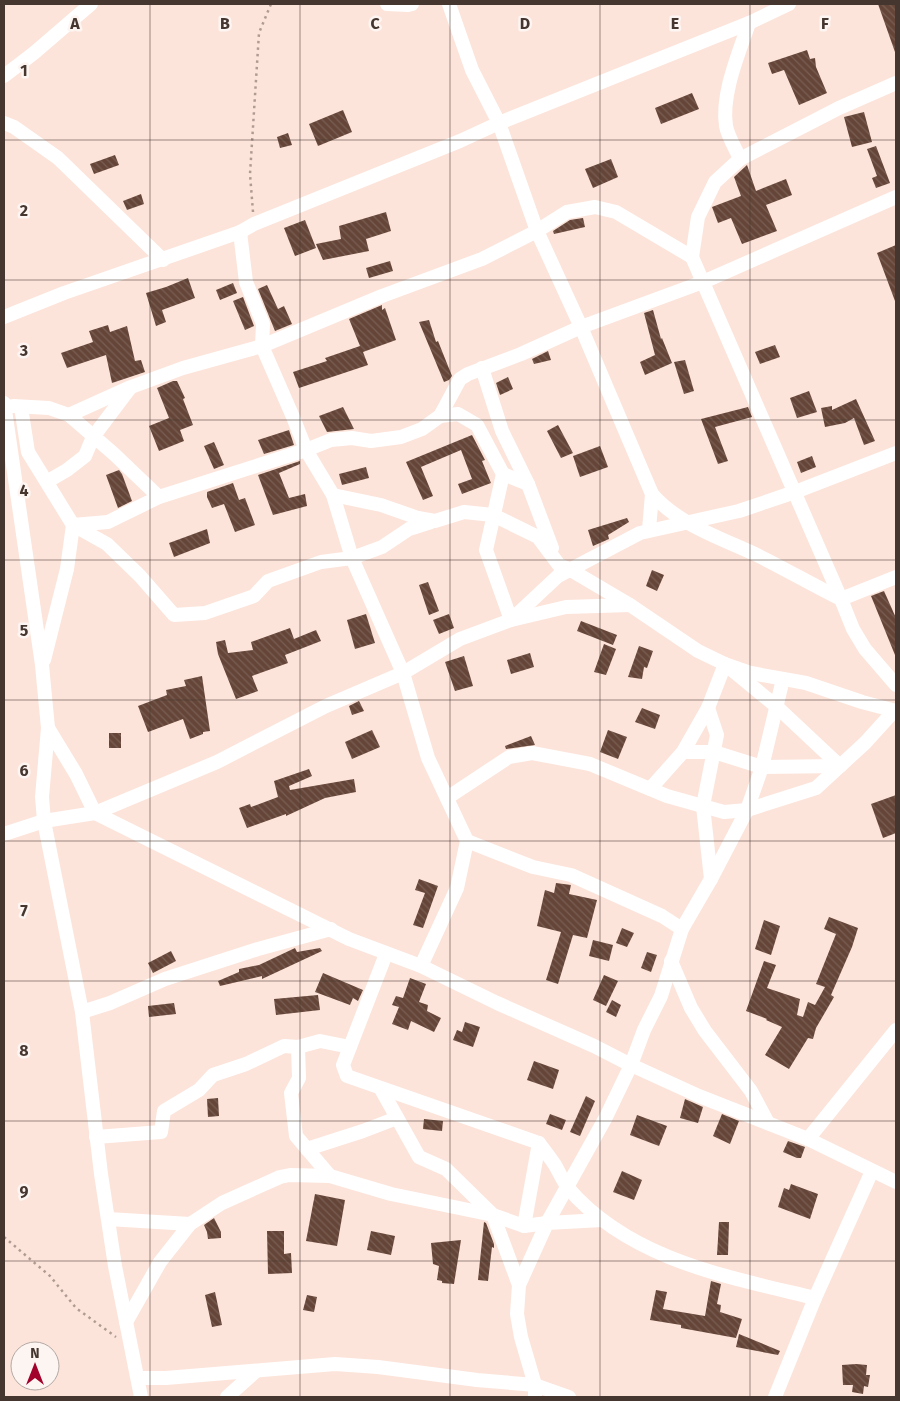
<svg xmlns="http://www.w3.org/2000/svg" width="900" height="1401" font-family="'Fira Sans',sans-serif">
<defs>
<pattern id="building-back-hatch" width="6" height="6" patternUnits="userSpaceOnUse" patternTransform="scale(1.25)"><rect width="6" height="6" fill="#654538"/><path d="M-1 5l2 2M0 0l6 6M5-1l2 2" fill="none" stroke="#795e53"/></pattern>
</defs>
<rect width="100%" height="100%" fill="#fce4da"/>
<g fill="url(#building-back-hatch)">
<polygon points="878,4 896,4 896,52 895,52"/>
<polygon points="807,50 810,59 815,58 816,67 827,93 799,105 784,70 772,74 768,63"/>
<polygon points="692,93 699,109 661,124 655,108"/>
<polygon points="343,110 352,132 318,146 309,124"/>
<polygon points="864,112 872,142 852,147 844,117"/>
<polygon points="288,133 292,145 280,148 277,137"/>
<polygon points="876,146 890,183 876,188 872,178 877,176 867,149"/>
<polygon points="115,155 119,165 94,174 90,164"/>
<polygon points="611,159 618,177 593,188 585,169"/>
<polygon points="747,165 756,191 786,179 792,195 766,205 777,231 742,244 731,218 718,223 712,207 741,196 734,177"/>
<polygon points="141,194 144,204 127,210 123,201"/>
<polygon points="386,212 391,231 366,239 369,251 323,260 316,244 341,239 339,226"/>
<polygon points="583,218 585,227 554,234 553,231 570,220"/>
<polygon points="305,220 316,248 295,256 284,228"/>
<polygon points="896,245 896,301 895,301 877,253"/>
<polygon points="390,261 393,271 369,278 366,268"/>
<polygon points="188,278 195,298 162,310 166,322 156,326 146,293 166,287"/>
<polygon points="233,283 237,293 220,300 216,290"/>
<polygon points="267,285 278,309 284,306 292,324 275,331 258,289"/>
<polygon points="243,297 254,326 245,330 233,301"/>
<polygon points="382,305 382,310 385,308 396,340 363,352 368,365 299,388 293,372 327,361 325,358 360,346 349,319"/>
<polygon points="653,310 661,339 662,338 672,363 645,375 640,362 655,355 644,313"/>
<polygon points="429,320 436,342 438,341 452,376 449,380 444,382 419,322"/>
<polygon points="108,325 110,332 127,326 135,361 141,360 145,372 112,383 106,355 67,368 61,353 93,342 89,331"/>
<polygon points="775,345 780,357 760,364 755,352"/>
<polygon points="548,351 551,360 534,364 532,359"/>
<polygon points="685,360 694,391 684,394 674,362"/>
<polygon points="508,377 513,389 500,395 496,383"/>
<polygon points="173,381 177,381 185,398 183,399 193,425 180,430 184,441 159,451 149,426 169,418 157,388"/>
<polygon points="809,391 817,412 797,418 790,398"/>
<polygon points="856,399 875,441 864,445 854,418 845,423 825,427 821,408 832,406 832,410"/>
<polygon points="343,407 354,429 327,432 319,416"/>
<polygon points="748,407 752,417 715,427 728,461 718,464 701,419"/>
<polygon points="558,425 573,453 561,458 547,431"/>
<polygon points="289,430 294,445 264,454 258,440"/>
<polygon points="472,435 485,460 482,461 491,483 462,494 458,484 472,479 461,450 421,467 433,496 423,500 406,462"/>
<polygon points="214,442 224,465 214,469 204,446"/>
<polygon points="600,446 608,467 580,477 573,456"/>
<polygon points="812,456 816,467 801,473 797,462"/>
<polygon points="300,461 300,464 279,473 289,498 305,494 307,506 273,515 258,475"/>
<polygon points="366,467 369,478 342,485 339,474"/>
<polygon points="119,470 122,474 132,501 118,508 106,475"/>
<polygon points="233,483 239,500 245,498 255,525 235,532 224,504 212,508 207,497 207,492"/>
<polygon points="627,518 629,522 608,535 609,539 593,546 588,530"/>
<polygon points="207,529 210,543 174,557 169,543"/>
<polygon points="652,570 664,575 657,591 646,586"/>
<polygon points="428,582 439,611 429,615 419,585"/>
<polygon points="884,591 896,618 895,655 871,596"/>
<polygon points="366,614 375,643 355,649 347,620"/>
<polygon points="449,614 454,628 439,634 433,620"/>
<polygon points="581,621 617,635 613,645 577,631"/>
<polygon points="290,628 294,639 316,630 321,641 285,655 288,663 252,676 258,691 236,699 218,654 216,642 225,640 228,653 253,650 251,642"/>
<polygon points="604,644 616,649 606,675 594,672"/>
<polygon points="639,646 653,651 647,668 644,667 642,679 628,677"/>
<polygon points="530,653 534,667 511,674 507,660"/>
<polygon points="464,656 473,686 455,691 445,662"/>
<polygon points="202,676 210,731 203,732 203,734 190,739 183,719 148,732 138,706 167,695 166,690 186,686 184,680"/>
<polygon points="359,701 364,711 352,715 349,706"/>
<polygon points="642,708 660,715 655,729 635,722"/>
<polygon points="372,730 380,747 352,759 345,742"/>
<polygon points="608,730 627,737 618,759 600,752"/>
<rect x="109" y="733" width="12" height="15"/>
<polygon points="531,736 535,745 506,749 505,746"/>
<polygon points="309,769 312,776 289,786 290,790 354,779 356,792 325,798 286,816 286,814 247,828 239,808 250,804 251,807 278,797 274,781"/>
<polygon points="896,795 896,833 883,838 871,804"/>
<polygon points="419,879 438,886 423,928 413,925 425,893 415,890"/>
<polygon points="556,883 571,885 569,894 597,900 587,938 573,935 558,984 546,980 561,932 537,926 545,890 554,893"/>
<polygon points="829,917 858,928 852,947 831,995 834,997 816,1028 813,1039 808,1038 789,1069 765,1055 782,1027 766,1020 767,1019 746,1011 764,961 776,965 767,988 800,999 797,1015 803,1017 808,1002 815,1005 825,987 816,984 836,934 824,929"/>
<polygon points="764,920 780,926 771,955 755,949"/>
<polygon points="622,928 634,933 627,947 616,943"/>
<polygon points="593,940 613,945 609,961 589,956"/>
<polygon points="295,948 297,952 320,948 322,951 262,979 262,976 220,986 218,981 239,972 239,969 259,965"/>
<polygon points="171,951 176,961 153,973 148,963"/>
<polygon points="647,952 657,955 651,972 641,968"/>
<polygon points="323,973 363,990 358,1001 353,998 350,1005 315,992"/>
<polygon points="604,975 618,981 606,1006 593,1000"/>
<polygon points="410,978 426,984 419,1002 428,1005 427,1011 441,1018 434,1032 411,1021 408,1030 392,1024 399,1007 392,1005 396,996 403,998"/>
<polygon points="318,995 320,1010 276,1015 274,999"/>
<polygon points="612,1000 621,1005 616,1017 606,1012"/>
<polygon points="174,1003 176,1014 149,1017 148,1006"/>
<polygon points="465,1022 480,1027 473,1047 453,1040 457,1030 462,1032"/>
<polygon points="534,1061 559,1070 553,1089 527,1080"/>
<polygon points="586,1096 595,1101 580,1136 570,1132"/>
<polygon points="218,1098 219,1116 208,1117 207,1099"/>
<polygon points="685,1099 703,1107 698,1123 680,1118"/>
<polygon points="550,1114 566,1120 562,1130 546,1124"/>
<polygon points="722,1114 739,1121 730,1144 713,1136"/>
<polygon points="637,1115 667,1126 659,1146 630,1135"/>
<polygon points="424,1119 443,1121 442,1131 423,1129"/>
<polygon points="788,1141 805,1147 801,1158 797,1158 783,1152"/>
<polygon points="622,1171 642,1180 634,1200 613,1192"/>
<polygon points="791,1184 818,1194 810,1219 778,1207 784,1188 789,1190"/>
<polygon points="315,1194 345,1200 337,1246 306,1241"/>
<polygon points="214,1218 221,1232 221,1238 208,1239 207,1232 204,1225"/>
<polygon points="484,1222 486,1223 494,1244 494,1248 492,1247 488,1281 478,1280"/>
<polygon points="719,1222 729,1222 728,1255 717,1255"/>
<polygon points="267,1231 284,1231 284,1254 291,1253 292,1273 268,1274"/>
<polygon points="371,1231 395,1236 391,1255 367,1250"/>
<polygon points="461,1240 454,1284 442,1283 442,1281 437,1280 439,1266 433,1264 431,1243"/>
<polygon points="711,1281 721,1284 717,1304 721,1305 720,1312 742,1319 736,1338 681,1328 681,1325 650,1320 656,1290 667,1292 663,1309 705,1316"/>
<polygon points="215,1292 222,1325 212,1327 205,1295"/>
<polygon points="307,1295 317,1297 314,1312 303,1310"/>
<polygon points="739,1334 780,1351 778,1355 736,1347"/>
<polygon points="856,1364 867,1365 866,1375 870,1375 868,1387 864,1386 863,1394 852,1392 853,1385 843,1385 842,1365"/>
</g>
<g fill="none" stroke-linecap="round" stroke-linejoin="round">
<g stroke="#b09b93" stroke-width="2.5" stroke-dasharray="2.5 4" stroke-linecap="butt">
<polyline points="253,212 250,174 259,33 271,4"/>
<polyline points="4,1237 50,1276 76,1308 116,1337"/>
</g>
<g stroke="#fff" stroke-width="14">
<polyline points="387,4 408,5 412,4"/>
<path d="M449,4L472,70L499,123L537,231L581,327L652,494C679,525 721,538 757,555C785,569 813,585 841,599L896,577"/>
<polyline points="4,76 34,53 91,4"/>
<polyline points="896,83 839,108 740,159 715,182 698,217 692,257 841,599 853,629 865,649 896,685"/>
<polyline points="4,123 14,127 58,158 163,260"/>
<path d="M740,159C736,149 728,137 726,126C721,94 739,53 749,23"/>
<polyline points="240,232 246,282 263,324 262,346 293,417 306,450 333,495 352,558 403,673 428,758 467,841 457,888 421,966"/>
<polyline points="4,317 64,293 240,232 254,224 460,141 499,123 749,23 789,4"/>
<polyline points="482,368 502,431 528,484 552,548"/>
<polyline points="4,403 42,665 48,728 42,797 44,821 82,1012 101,1174 115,1266 141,1397"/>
<polyline points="13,406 49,408 69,415 114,454 159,497"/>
<polyline points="21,407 28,452 73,525 67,569 44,660"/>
<polyline points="69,415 131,387 183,368 262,346 382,296 482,259 537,231 567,212 595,207 616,212 692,257"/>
<polyline points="440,416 458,414 477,425 503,474 528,484"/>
<polyline points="503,474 486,550 511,620 558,576 640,533 739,511 795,492 896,453"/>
<polyline points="48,481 67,470 85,456 93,437 130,388"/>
<polyline points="333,495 381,505 418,518 435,521 464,512 493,515 538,537 559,565 569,569 630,605 698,651 725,664 751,673 806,683 862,702 896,711"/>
<polyline points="73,525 108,522 159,497 306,450 331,440 352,438 371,441 401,437 422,429 440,416 460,379 468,374 521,354 581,327 703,282 896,197"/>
<polyline points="73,525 107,544 140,576 174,615 205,613 254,596 268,581 321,562 352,558 382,547 409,529 431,522"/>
<polyline points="649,530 652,494"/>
<polyline points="708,708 717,735 703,806 711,879"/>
<polyline points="48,728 76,774 95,813 349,939 421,966 497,1003 594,1046 631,1065 699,1096 808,1139 896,1182"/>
<polyline points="683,752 714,752 762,767 840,766"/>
<polyline points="650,789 683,752 708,708 725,664 776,706 840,766"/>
<polyline points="447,798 509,757 532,753 590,764 667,796 724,812 747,810 816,788 865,743 894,711"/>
<polyline points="4,834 44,821 95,813 217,762 326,706 403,673 460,639 511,620 566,607 630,605"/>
<polyline points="467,841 533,867 571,875 662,916 682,929"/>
<path d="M386,954L343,1065L347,1076L539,1143C544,1150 550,1157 555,1165C559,1172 563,1181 568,1188C630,1260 728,1277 815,1298"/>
<polyline points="671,961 691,1008 705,1031 751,1091 768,1123"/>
<polyline points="82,1012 110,1003 165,979 258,949 331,929"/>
<polyline points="298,1047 299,1078 291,1093 296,1136 330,1176"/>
<polyline points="381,1089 419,1157 446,1169 493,1215 519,1285"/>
<polyline points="96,1137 161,1132 164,1111 199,1090 213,1075 246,1064 284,1046 298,1047 320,1041 350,1047"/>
<polyline points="808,1139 896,1030"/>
<polyline points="307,1149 363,1131 397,1118"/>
<polyline points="108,1219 190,1224"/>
<polyline points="524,1226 539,1143"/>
<polyline points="126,1322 160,1262 190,1224 222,1203 280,1177 290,1175 330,1176 391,1194 493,1215 524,1226 547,1223 602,1220"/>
<polyline points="138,1378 166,1378 335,1364 378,1367 477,1380 535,1385 569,1397"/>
<polyline points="227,1397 256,1371"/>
<polyline points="535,1397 535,1385 521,1337 517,1314 519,1285 547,1223 606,1117 631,1065 644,1030 661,996 682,929 711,879 747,810 762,767 783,679"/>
<polyline points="775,1397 815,1298 872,1171"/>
</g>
</g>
<path fill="none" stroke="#463630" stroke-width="1" stroke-opacity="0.55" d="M150,4V1397M300,4V1397M450,4V1397M600,4V1397M750,4V1397M4,140H896M4,280H896M4,420H896M4,560H896M4,700H896M4,841H896M4,981H896M4,1121H896M4,1261H896"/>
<g font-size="16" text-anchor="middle" font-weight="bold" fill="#463630" stroke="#fdf5f2" stroke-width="5" stroke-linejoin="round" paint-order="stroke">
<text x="75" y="29">A</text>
<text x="225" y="29">B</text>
<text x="375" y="29">C</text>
<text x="525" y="29">D</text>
<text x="675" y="29">E</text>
<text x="825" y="29">F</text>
<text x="24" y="76">1</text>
<text x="24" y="216">2</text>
<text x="24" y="356">3</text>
<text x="24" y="496">4</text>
<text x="24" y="636">5</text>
<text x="24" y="776">6</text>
<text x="24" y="916">7</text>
<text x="24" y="1056">8</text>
<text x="24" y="1197">9</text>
</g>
<rect width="900" height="1401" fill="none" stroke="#463630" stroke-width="10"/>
<g transform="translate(35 1366)"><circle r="24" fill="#fdf5f2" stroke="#b4a9a4"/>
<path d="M0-4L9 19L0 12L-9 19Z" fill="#a2012c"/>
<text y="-8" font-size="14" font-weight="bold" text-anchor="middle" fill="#463630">N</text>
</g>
</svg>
